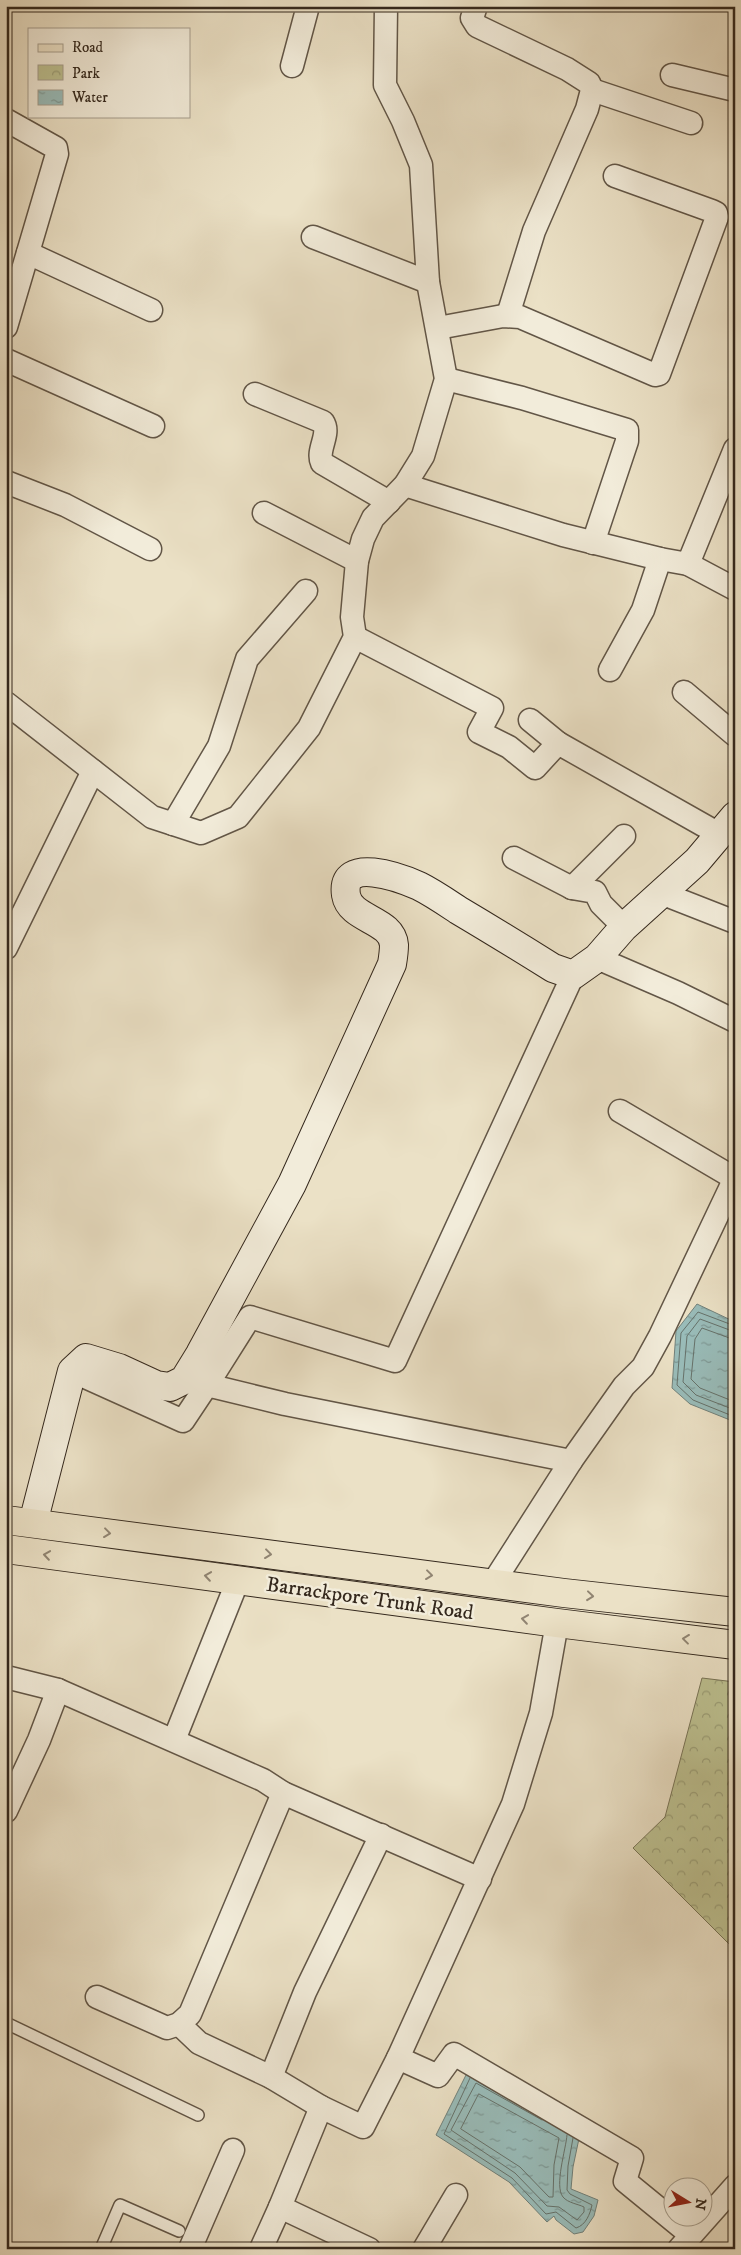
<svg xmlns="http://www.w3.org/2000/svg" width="741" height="2255" font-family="'IM FELL DW Pica',serif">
<defs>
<pattern id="park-crowns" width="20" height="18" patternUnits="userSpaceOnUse" patternTransform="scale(1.25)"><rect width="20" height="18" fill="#bdc191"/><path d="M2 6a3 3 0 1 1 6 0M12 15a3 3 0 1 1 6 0" fill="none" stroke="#9a9d76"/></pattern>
<pattern id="water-ripples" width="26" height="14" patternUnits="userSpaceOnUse" patternTransform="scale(1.25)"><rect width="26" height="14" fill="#99bcb9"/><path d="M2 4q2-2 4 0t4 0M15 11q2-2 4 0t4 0" fill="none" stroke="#7e9996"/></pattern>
</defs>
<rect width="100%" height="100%" fill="#ebe1c6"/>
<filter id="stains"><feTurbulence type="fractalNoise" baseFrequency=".004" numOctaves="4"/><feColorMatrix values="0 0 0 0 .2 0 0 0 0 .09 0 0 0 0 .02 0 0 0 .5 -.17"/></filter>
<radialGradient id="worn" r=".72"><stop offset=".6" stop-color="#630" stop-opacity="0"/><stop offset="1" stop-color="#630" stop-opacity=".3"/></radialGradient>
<polygon fill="url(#park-crowns)" stroke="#787457" points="702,1678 735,1682 735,1950 633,1848 665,1817"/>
<g fill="url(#water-ripples)" stroke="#71817b">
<polygon points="697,1304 735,1322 735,1422 690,1404 672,1388 676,1331"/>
<polygon points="470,2067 581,2129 573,2167 571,2189 598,2200 594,2216 583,2232 574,2234 556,2220 554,2216 547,2222 509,2182 436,2135"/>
</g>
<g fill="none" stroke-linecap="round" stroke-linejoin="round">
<g stroke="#66726b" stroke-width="1">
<polyline points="735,1326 698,1312 681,1333 677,1385 693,1400 735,1417"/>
<polyline points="735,1332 700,1319 687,1336 683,1382 696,1395 735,1410"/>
<polyline points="735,1340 702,1328 695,1339 691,1379 700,1388 735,1402"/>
<path d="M470,2078L444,2134L512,2178L546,2214L556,2212L576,2228C586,2225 590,2214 592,2205L570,2194L567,2190L568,2166L573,2138"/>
<polygon points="479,2094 559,2138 554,2165 553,2197 549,2197 520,2167 461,2129"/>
<path d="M542,2120L476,2083L451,2130L515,2173L547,2206L559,2207L577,2220L584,2212V2207C578,2204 568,2203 563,2197C554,2186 566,2149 567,2135"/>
</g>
<defs>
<g id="lane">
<polyline points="6,2023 198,2115"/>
<polyline points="101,2249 120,2205 179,2231"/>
</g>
<g id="street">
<polyline points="476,6 472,18 477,26 567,69 589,83 592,90 587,109 534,231 508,315"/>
<polyline points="292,66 308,6"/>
<polyline points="672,75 735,90"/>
<polyline points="592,90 691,123"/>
<polyline points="6,120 56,148 57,154 6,327"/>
<polyline points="313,237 428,282"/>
<polyline points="28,253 151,310"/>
<polyline points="438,328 503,316 520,317 655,375 659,374 717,217 716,213 712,211 615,176"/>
<polyline points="6,360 153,426"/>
<polyline points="446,379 522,398 627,430 627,441 593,543"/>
<path d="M255,394L323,422C331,434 316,450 322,463L389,502"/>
<polyline points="6,482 65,505 150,549"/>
<polyline points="405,485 563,535 660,559 688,564 735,589"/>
<polyline points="264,513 357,561"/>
<polyline points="688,564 735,449"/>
<polyline points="355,637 492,708 479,732 509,747 535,768 558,743 719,834"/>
<polyline points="610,670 643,610 660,559"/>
<polyline points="684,692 735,735"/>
<polyline points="6,703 152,817 201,833 238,817 309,728 355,637 352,617 357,561 363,539 373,518 405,485 423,456 446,379 428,282 421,165 403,121 385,85 386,6"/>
<polyline points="530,720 558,743"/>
<polyline points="173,824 219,746 247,659 306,591"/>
<polyline points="514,858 572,888"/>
<polyline points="661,893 735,922"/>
<polyline points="624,927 601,904 595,892 572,888 624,836"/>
<polyline points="6,948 93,771"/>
<polyline points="597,958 678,993 735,1021"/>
<polyline points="620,1111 734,1178"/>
<polyline points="72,1371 183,1421 207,1385 285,1404 571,1461"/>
<polyline points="207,1385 250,1317 395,1361 573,975"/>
<polyline points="493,1583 571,1461 624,1386 643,1367 660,1336 735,1178"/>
<polyline points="6,1677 58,1690 263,1780 283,1793 480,1879"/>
<polyline points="174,1740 238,1580"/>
<polyline points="6,1811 39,1740 58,1690"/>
<polyline points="97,1997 167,2028 179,2024 190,2014 283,1793"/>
<polyline points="179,2024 199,2043 271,2077 321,2107"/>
<polyline points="398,2058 438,2076 454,2054 632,2158 625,2181 691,2235"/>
<polyline points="271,2077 305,1992 381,1835"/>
<polyline points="280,2207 321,2107 363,2127 398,2058 513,1804 541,1713 557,1623"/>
<polyline points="190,2249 233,2150"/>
<polyline points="261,2249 280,2207 369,2249"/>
<polyline points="424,2249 456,2195"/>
<polyline points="679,2249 735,2186"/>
</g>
<path id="secondary" d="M33,1523L72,1371L86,1358L119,1368L156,1385L170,1387L184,1380L200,1354L292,1184L392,964C393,958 394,952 394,945C392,919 350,920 346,895C340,855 401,878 419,886C433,893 446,902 458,910C490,929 521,948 553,968L573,975L597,958L624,927L697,861L735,816"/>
<g id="primary">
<polyline points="6,1520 564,1593 735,1612"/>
<polyline points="6,1549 557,1623 735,1645"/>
</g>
</defs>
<use href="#lane" stroke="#625647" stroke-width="14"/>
<use href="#street" stroke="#625647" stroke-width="25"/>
<use href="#secondary" stroke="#34281d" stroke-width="30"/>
<use href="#primary" stroke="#34281d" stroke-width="30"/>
<use href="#lane" stroke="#f2ecda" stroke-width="11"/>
<use href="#street" stroke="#f2ecda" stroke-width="22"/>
<use href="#secondary" stroke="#f2ecda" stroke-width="28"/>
<use href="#primary" stroke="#ebe1c6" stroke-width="28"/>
</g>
<defs><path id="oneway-chevron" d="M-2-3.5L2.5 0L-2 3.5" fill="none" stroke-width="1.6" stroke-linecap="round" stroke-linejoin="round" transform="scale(1.25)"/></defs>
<g stroke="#908472">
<use href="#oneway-chevron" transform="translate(107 1533) rotate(7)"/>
<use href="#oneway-chevron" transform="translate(268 1554) rotate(7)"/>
<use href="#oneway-chevron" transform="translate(47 1555) rotate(-172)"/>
<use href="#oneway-chevron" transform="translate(429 1575) rotate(7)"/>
<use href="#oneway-chevron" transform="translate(208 1576) rotate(-172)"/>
<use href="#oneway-chevron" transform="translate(590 1596) rotate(6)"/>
<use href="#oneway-chevron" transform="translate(525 1619) rotate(-172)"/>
<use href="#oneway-chevron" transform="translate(686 1639) rotate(-173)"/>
</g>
<g text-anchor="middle" stroke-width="5" stroke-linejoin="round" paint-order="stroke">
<g font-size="21" fill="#34281d" stroke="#f2ecda">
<text transform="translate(370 1598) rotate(8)" y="7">Barrackpore Trunk Road</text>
</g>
</g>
<rect width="741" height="2255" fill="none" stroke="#ebe1c6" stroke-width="25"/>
<rect x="8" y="8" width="726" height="2240" fill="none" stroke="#34281d" stroke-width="2.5"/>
<rect x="12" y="12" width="716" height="2230" fill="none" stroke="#34281d"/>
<rect x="28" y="28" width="162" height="90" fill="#f2ecda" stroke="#a69e8e"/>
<rect x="38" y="44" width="25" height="8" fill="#ebe1c6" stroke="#a69e8e"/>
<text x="72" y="52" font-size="15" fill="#34281d">Road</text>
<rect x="38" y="65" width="25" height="15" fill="url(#park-crowns)" stroke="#a69e8e"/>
<text x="72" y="78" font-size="15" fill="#34281d">Park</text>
<rect x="38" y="90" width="25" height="15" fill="url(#water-ripples)" stroke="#a69e8e"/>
<text x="72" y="102" font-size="15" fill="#34281d">Water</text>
<g transform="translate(688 2202) rotate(100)"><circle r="24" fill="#f2ecda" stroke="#a69e8e"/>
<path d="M0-4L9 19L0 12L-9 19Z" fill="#8f2418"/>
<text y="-8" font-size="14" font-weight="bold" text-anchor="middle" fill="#34281d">N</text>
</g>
<rect width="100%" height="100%" filter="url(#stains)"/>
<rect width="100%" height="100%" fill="url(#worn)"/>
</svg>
